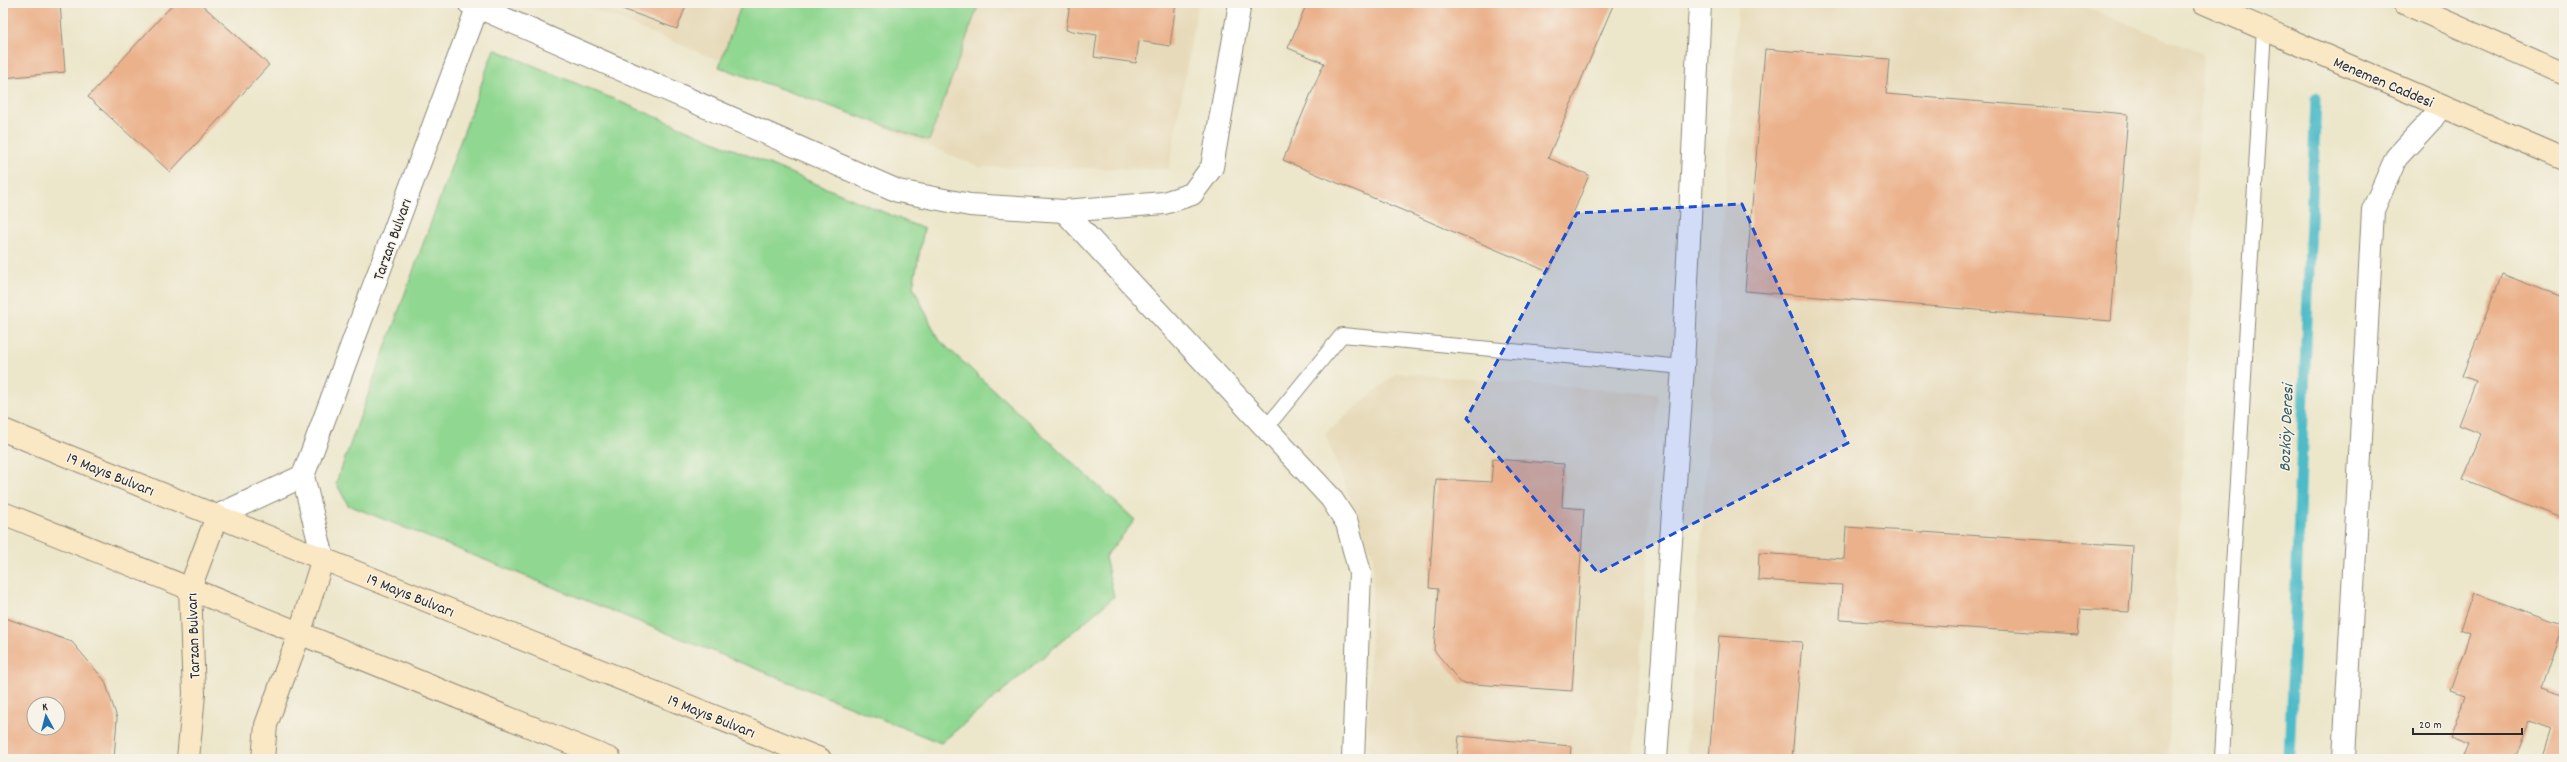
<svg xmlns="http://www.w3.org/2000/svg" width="2567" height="762" font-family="Dekko,sans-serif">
<rect width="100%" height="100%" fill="#f7f3e8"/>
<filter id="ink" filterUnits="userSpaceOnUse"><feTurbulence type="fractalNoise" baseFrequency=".025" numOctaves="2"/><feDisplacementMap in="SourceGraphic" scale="8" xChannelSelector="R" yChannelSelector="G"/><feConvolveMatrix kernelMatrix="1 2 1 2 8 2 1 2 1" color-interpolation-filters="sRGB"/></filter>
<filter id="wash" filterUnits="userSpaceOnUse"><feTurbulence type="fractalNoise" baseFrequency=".012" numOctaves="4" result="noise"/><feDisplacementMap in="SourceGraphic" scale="16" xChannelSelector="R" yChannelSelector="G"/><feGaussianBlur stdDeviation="0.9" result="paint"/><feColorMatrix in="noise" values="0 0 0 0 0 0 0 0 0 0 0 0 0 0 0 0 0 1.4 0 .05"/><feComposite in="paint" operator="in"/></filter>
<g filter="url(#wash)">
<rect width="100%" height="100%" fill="#ece6ca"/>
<g fill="#e7daba">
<polygon points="578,3 1198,3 1169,169 980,167"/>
<polygon points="1738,3 2076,3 2203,54 2168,759 1686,759"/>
<polygon points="1396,373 1659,394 1633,759 1367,759 1373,557 1325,434"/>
</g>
<g fill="#90d791" stroke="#5e815e">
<polygon points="742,3 969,3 978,6 929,141 719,67"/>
<polygon points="494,49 924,229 913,286 938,339 1135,520 1105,557 1114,597 941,743 348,505 336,483"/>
</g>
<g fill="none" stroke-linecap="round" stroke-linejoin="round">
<polyline stroke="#4ebbc8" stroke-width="11" points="2289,759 2316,99"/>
</g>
<g id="blocks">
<g fill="#ebb18b" fill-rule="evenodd">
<polygon points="3,3 60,3 65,72 3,78"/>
<polygon points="174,3 200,3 269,65 170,172 88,97"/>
<polygon points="606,3 687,3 677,29"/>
<polygon points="1070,3 1176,3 1170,46 1139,41 1136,63 1094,57 1097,35 1066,30"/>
<polygon points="1307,3 1614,3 1548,158 1589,175 1549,272 1283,160 1324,63 1288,48"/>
<polygon points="1765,49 1889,59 1886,94 2128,114 2111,321 1745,291"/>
<polygon points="2502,274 2564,298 2564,519 2463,479 2481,434 2459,425 2476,381 2462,376"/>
<polygon points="1493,459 1564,464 1562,507 1584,509 1572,691 1461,683 1434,650 1438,589 1429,588 1436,479 1491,482"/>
<polygon points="1846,527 2133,546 2129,612 2080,609 2078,635 1840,620 1842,585 1758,580 1759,553 1844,559"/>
<polygon points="2473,593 2563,624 2541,688 2563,695 2564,692 2564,759 2541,759 2551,729 2529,721 2515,759 2463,759 2469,745 2450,738 2465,696 2450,691 2470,634 2460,630"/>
<path d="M3,617L72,642L105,681L117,718L114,759H3ZM34,704H58V728H34Z"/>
<polygon points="1719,636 1802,642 1792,759 1709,759"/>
<polygon points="1459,736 1571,746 1570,759 1457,759"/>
</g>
</g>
</g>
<g filter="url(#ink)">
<use href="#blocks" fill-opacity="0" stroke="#8c887a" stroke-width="1"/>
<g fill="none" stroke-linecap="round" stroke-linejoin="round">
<defs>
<g id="service">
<polyline points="1265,429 1342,335 1683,367"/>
<polyline points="2222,758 2264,29"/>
</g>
<g id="minor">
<polyline points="469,3 898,191 970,205 1064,211 1164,203 1192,194 1212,167 1240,3"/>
<polyline points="1064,211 1331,498 1347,523 1360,573 1353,759"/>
<polyline points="217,516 303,476"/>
<polyline points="323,558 303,476 479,3"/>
<polyline points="1656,759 1683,367 1700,3"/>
<polyline points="2344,759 2373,210 2396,158 2443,107"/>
</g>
<g id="secondary">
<polyline points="2204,3 2564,159"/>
<polyline points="2404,3 2564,74"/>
<polyline points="3,430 820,759"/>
<polyline points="3,513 610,759"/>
<polyline points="188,759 194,694 190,588 217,516"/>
<polyline points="263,759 266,725 299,635 323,558"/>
</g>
</defs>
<use href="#service" stroke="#8c887a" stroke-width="16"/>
<use href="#minor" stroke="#8c887a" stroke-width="24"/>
<use href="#secondary" stroke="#8c887a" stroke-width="24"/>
<use href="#service" stroke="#fff" stroke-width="14"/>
<use href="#minor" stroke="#fff" stroke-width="22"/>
<use href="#secondary" stroke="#fae7c3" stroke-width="22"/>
</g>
</g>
<path fill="#1d4ed8" fill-opacity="0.2" stroke="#1d4ed8" stroke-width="3" stroke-dasharray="8 5" stroke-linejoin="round" d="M1742,204L1848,443L1598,573L1466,419L1577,213Z"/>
<g text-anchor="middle" stroke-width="3" stroke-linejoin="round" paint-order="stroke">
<g font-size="16" fill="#2b2b2b" stroke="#f7f3e8">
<text transform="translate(2384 81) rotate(23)" y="6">Menemen Caddesi</text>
<text transform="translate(391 239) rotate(-70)" y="6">Tarzan Bulvarı</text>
<text transform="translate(111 473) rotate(22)" y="6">19 Mayıs Bulvarı</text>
<text transform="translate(411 594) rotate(22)" y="6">19 Mayıs Bulvarı</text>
<text transform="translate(192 636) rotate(-92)" y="6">Tarzan Bulvarı</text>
<text transform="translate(712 715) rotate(22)" y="6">19 Mayıs Bulvarı</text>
</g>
<g font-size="17" font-style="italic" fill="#375d62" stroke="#f7f3e8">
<text transform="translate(2285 428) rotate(-88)" y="6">Bozköy Deresi</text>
</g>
</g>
<rect width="2567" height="762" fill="none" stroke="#f7f3e8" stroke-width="16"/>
<g transform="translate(46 716) rotate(353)"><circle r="19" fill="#f7f3e8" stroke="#a5a39c"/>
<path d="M0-3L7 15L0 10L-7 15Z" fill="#1f6fb2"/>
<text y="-6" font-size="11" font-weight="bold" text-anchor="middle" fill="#2b2b2b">K</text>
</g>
<path d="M2413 728v6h109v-6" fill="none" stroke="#2b2b2b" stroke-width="2"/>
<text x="2419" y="728" font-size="12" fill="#2b2b2b" stroke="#f7f3e8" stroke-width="3" paint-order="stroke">20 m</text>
</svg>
